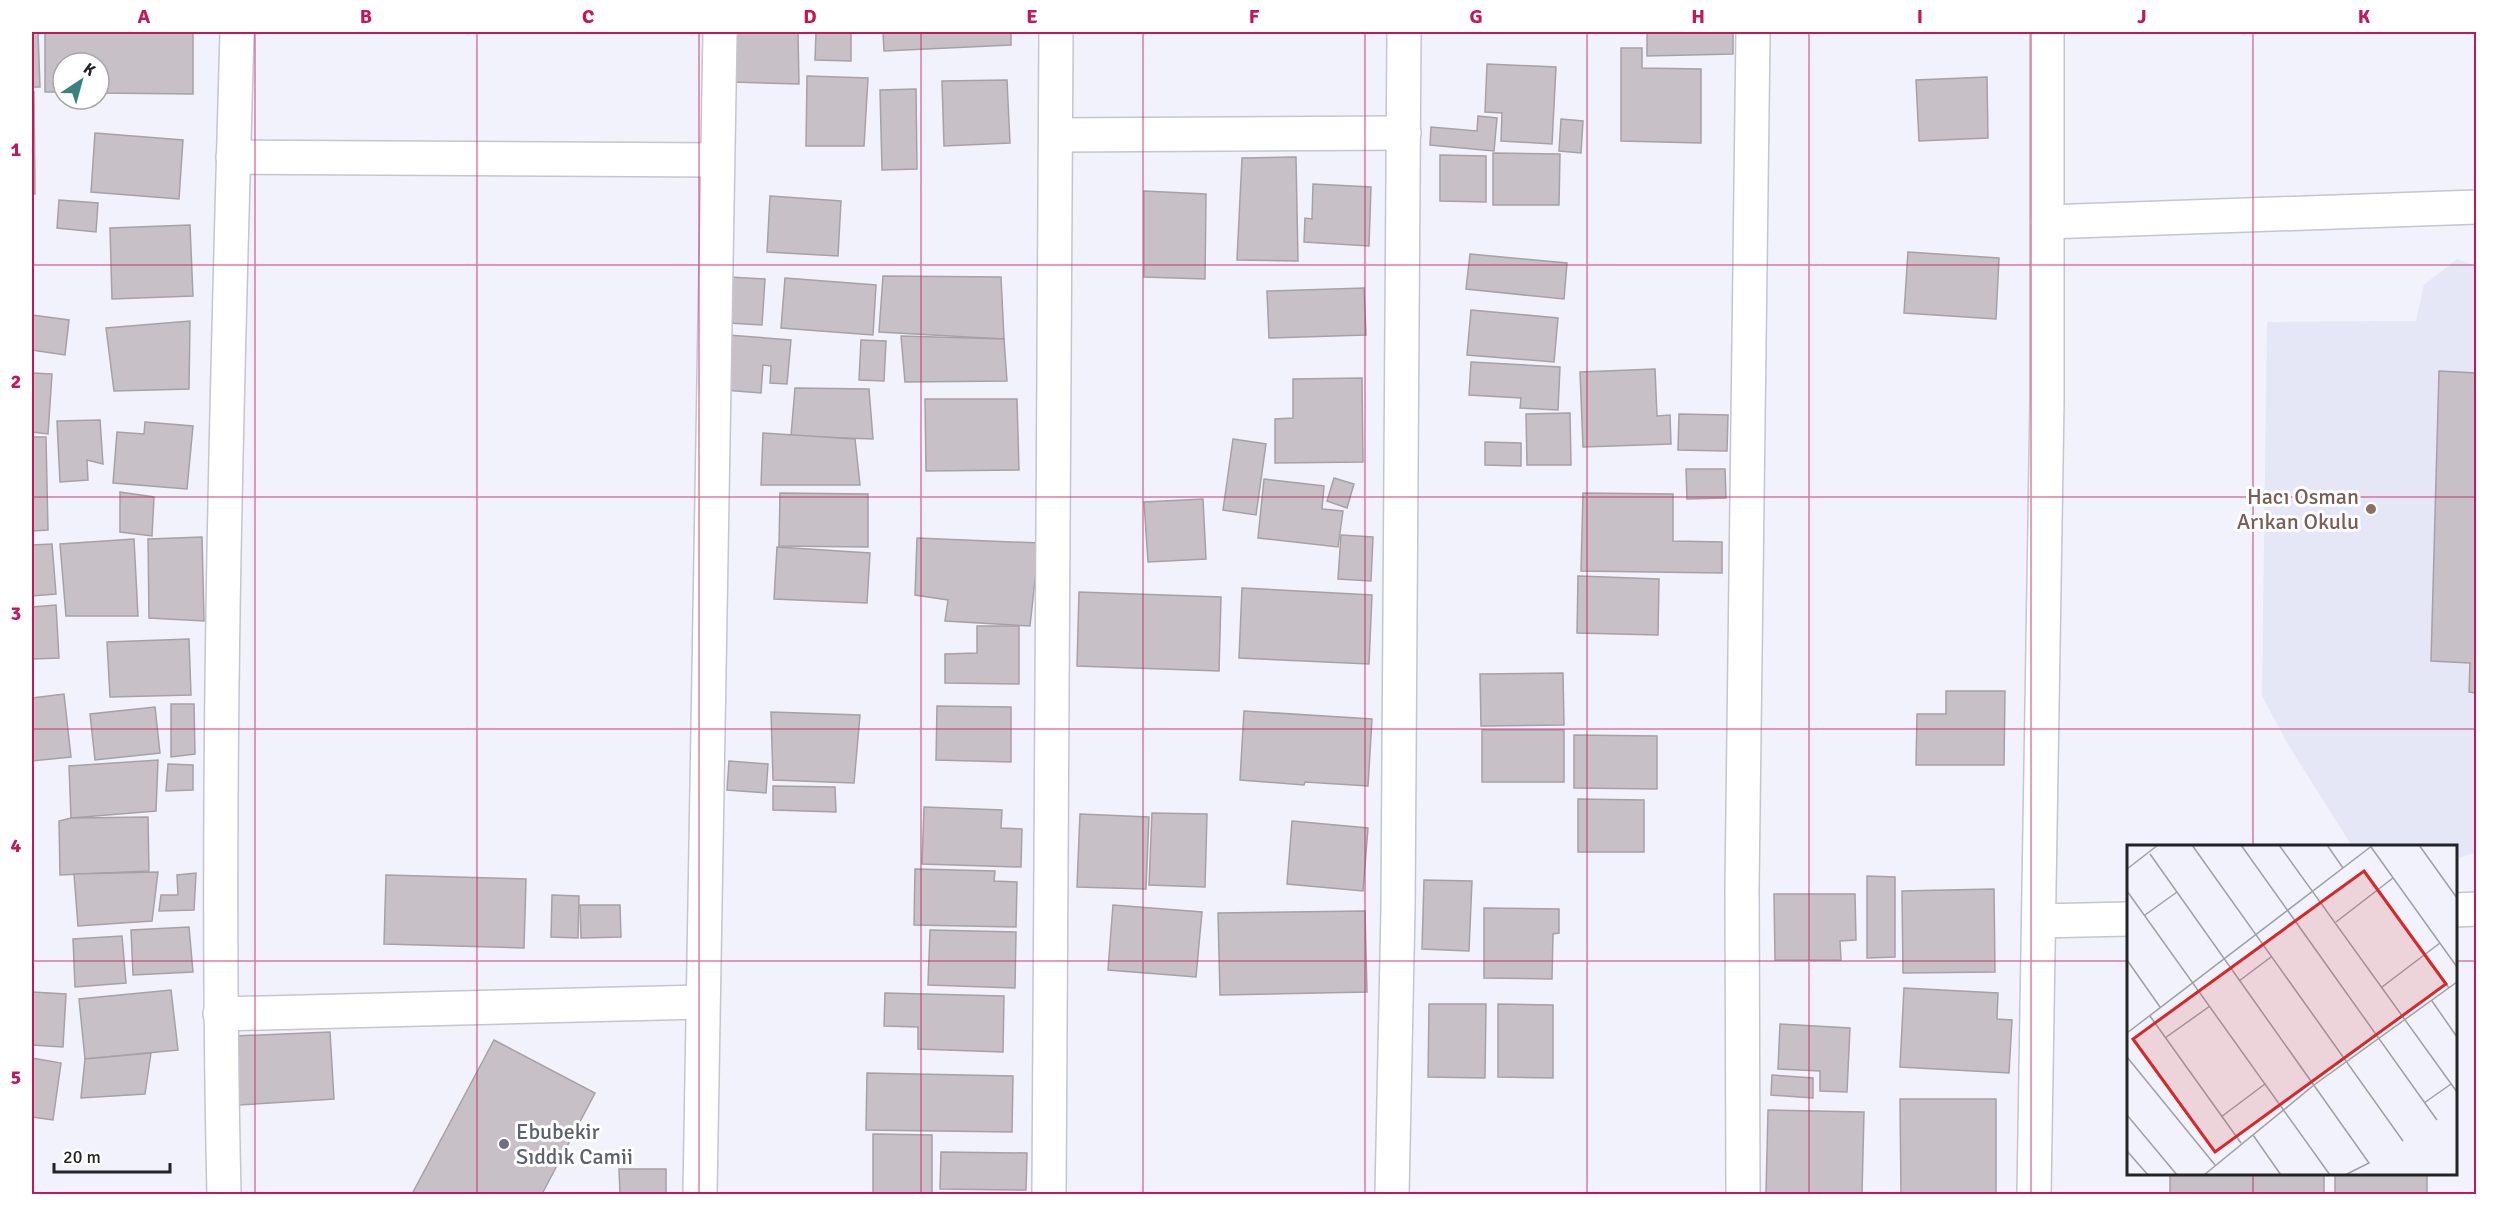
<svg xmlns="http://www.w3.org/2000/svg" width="2508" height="1226" font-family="Signika,sans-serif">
<rect width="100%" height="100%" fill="#f1f2fb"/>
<polygon fill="#e5e6f6" points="2457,259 2476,266 2476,852 2456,859 2456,846 2352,846 2289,746 2262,696 2267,322 2416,321 2424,285"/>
<g fill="#c8c0c7" stroke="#a7a0a6" stroke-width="1.5">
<polygon points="32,32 38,32 40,87 32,87"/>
<polygon points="45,32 193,32 193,94 99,93 99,63 63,63 63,92 45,92"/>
<polygon points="733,32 798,32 799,84 733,82"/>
<polygon points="816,32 851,32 851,61 815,60"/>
<polygon points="883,32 1011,32 1011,45 884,51"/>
<polygon points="1647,32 1733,32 1733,54 1647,56"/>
<polygon points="1621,48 1642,48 1642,68 1701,69 1701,143 1621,141"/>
<polygon points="1487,64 1556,67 1552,144 1501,141 1502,113 1485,112"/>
<polygon points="807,76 868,78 864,146 806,146"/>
<polygon points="1987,77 1988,138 1919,141 1916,80"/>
<polygon points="1007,80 1010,143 944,146 942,81"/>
<polygon points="916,89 917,169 882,170 880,90"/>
<polygon points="32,92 34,92 35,194 32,194"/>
<polygon points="1478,116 1497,118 1494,151 1430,145 1431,127 1477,131"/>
<polygon points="1561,119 1583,121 1581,153 1559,151"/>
<polygon points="95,133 183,140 179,199 91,192"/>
<polygon points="1493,153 1560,154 1559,205 1493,205"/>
<polygon points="1440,155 1486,156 1486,202 1440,201"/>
<polygon points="1296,157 1298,261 1237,260 1242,158"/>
<polygon points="1313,184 1371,187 1369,246 1304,242 1305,218 1312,219"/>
<polygon points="1144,191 1206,194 1205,279 1144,277"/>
<polygon points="770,196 841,201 838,256 767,252"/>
<polygon points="59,200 98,203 96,232 57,228"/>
<polygon points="190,225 193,296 112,299 110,228"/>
<polygon points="1908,252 1999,258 1996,319 1904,313"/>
<polygon points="1470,254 1567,263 1564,299 1466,289"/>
<polygon points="883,276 1001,277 1004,339 879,332"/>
<polygon points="730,277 765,279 762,325 728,323"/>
<polygon points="785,278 876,285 873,335 781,328"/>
<polygon points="1364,288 1366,335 1269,338 1267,291"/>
<polygon points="1471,310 1558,318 1554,362 1467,355"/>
<polygon points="32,315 69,320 65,355 32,350"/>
<polygon points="190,321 189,389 114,391 106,328"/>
<polygon points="728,335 791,340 787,384 770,383 771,366 763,365 761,393 724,390"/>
<polygon points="901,336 1004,339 1007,381 905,382"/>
<polygon points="861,340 886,341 884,381 859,380"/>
<polygon points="1471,362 1560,367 1558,410 1520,408 1521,398 1469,395"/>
<polygon points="1655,369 1657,416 1670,415 1671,444 1583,447 1580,372"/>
<polygon points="2439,371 2476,373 2476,693 2469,692 2470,663 2431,661"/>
<polygon points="32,373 52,374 48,434 32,432"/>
<polygon points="1362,378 1363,462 1275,463 1275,419 1293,418 1293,379"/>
<polygon points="795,388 869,389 873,439 791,436"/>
<polygon points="925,399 1017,399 1019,470 926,471"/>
<polygon points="1570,413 1571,465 1527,465 1526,414"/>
<polygon points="1679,414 1728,415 1727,451 1678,450"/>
<polygon points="100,420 103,464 87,460 88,480 60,482 57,421"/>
<polygon points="145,422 193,426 187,489 113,483 117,432 144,434"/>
<polygon points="763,433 855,439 860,485 761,485"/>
<polygon points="32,437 46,437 48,530 32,531"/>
<polygon points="1233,439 1266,444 1256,515 1223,510"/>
<polygon points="1485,442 1521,443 1521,466 1485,465"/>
<polygon points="1686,469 1725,469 1726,498 1687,499"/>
<polygon points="1334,478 1354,484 1347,508 1327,501"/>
<polygon points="1264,479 1324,486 1322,509 1343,511 1338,547 1258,538"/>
<polygon points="120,492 154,497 152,536 120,532"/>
<polygon points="780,493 868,494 868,547 779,546"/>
<polygon points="1583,493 1673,494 1673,541 1722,542 1722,573 1581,571"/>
<polygon points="1203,499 1206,559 1148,562 1144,502"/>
<polygon points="1341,535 1373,537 1371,581 1338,579"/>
<polygon points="202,537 204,621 149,618 148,539"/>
<polygon points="917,538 1039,543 1030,626 945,621 948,600 915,595"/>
<polygon points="134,539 138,616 66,616 60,544"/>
<polygon points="52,544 56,594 32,596 32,545"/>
<polygon points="777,547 870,553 867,603 774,599"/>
<polygon points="1578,576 1659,579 1658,635 1577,633"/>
<polygon points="1242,588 1372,595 1369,664 1239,658"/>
<polygon points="1079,592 1221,597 1219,671 1077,666"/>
<polygon points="56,605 59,658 32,659 32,607"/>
<polygon points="977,626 1019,626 1019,684 945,683 945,654 977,653"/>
<polygon points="189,639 191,695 110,697 107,642"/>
<polygon points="1563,673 1564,725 1481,726 1480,674"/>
<polygon points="1946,691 2005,691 2004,765 1916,765 1917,714 1946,714"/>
<polygon points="64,694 71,757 32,761 32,698"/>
<polygon points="171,704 194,704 195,754 171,757"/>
<polygon points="937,706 1011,707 1011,762 936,760"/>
<polygon points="155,707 160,753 95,760 90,714"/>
<polygon points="1244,711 1372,719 1368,786 1305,782 1304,785 1240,780"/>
<polygon points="771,712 860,715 854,783 773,780"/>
<rect x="1482" y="730" width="82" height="52"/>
<polygon points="1574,735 1657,736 1657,789 1574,788"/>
<polygon points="158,760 156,811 71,818 69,766"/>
<polygon points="729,761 768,764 766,793 727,790"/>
<polygon points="168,764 193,765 193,790 166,791"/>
<polygon points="773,786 835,787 836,812 773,810"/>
<polygon points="1578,799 1644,800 1644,852 1578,852"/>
<polygon points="924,807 1002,810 1001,828 1022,829 1021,867 922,864"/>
<polygon points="1152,813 1207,814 1205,887 1149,885"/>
<polygon points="1080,814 1149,817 1146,889 1077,887"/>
<polygon points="148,817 149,871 60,875 59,821 71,818"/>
<polygon points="1292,821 1368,828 1363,891 1287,884"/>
<polygon points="915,869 995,871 994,881 1017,882 1016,927 914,925"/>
<polygon points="158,872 152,921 78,926 74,874"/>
<polygon points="196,873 194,910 159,911 161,895 178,895 177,875"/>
<polygon points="386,875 526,879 524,948 384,944"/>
<polygon points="1867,876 1895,877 1895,957 1867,958"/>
<polygon points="1424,880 1472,881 1469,951 1422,949"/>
<polygon points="1994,889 1995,972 1903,973 1902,891"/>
<polygon points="1774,894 1855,894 1856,940 1840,941 1841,960 1775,960"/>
<polygon points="552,895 579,896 578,938 551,937"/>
<polygon points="580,905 620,905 621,937 581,938"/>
<polygon points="1113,905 1202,912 1196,977 1108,970"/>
<polygon points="1484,908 1559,909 1559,933 1553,934 1552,979 1484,978"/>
<polygon points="1365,911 1367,992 1220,995 1218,913"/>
<polygon points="189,927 193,972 133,975 131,930"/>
<polygon points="930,930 1016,932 1015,988 928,985"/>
<polygon points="122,936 126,983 75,987 73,939"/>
<polygon points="1904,988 1998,993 1997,1019 2012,1020 2009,1073 1900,1067"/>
<polygon points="171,990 178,1050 85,1059 79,999"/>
<polygon points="32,992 66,994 63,1047 32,1045"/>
<polygon points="885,993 1004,996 1003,1052 918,1049 918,1027 884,1026"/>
<polygon points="1429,1004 1486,1004 1485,1078 1428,1077"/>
<polygon points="1498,1004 1553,1005 1553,1078 1498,1077"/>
<polygon points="1780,1024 1850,1028 1847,1092 1820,1091 1820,1071 1778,1069"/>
<polygon points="330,1032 334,1099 239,1105 235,1036"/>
<polygon points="494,1040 595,1093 542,1194 412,1194"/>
<polygon points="151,1053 145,1094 81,1098 85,1059"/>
<polygon points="32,1058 61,1063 53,1120 32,1117"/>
<polygon points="867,1073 1013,1076 1012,1132 866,1130"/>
<polygon points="1772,1075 1813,1078 1813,1098 1771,1095"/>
<polygon points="1900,1099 1996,1099 1996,1194 1901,1194"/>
<polygon points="1768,1110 1864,1112 1862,1194 1766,1194"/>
<polygon points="873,1134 932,1135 932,1194 873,1194"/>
<polygon points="941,1152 1027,1153 1026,1190 940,1189"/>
<polygon points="619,1169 666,1169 666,1194 620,1194"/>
<rect x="2170" y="1174" width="154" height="20"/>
<rect x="2335" y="1174" width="92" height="20"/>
</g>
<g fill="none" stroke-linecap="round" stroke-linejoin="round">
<defs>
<g id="minor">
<polyline points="1056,135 1404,133"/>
<polyline points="233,157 717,160"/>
<polyline points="2047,222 2476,207"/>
<polyline points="2456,910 2476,909"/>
<polyline points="2039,921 2128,919"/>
<polyline points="220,1014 702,1002"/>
<path d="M224,1194C215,807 226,419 237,32"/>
<polyline points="700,1194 720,32"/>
<polyline points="1049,1194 1056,32"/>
<polyline points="1392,1194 1398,908 1404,32"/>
<polyline points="1743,1194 1742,889 1753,32"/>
<polyline points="2034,1194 2047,402 2047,32"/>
</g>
</defs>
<use href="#minor" stroke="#c5c5ce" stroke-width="36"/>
<use href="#minor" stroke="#fff" stroke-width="33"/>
</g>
<path fill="none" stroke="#c2185b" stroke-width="1.5" stroke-opacity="0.55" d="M255,32V1194M477,32V1194M699,32V1194M921,32V1194M1143,32V1194M1365,32V1194M1587,32V1194M1809,32V1194M2031,32V1194M2253,32V846M32,265H2476M32,497H2476M32,729H2476M32,961H2128M2456,961H2476M2253,1174V1194"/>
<circle fill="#8d6e63" stroke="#fff" stroke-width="2" cx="2371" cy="509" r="6"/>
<circle fill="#6b7280" stroke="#fff" stroke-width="2" cx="504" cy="1144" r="6"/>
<g text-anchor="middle" stroke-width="6" stroke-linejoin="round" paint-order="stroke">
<g font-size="22" fill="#785e54" stroke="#fff" text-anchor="end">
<text x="2359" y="504">Hacı Osman<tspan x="2359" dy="25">Arıkan Okulu</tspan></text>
</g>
<g font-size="22" fill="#5b616d" stroke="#fff" text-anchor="start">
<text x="516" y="1139">Ebubekir<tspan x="516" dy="25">Sıddık Camii</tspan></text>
</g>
</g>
<g transform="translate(2127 845)">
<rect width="330" height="330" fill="#f1f2fb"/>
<path fill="none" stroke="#9f9fa6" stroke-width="1.5" d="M65,0L276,296M114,0L310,275M152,0L330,247M200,0L216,23M292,0L330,53M244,2L330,122M23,9L242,318L218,330M0,24L31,0M0,46L203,330M18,70L50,47M209,77L266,33M297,110L322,143M0,115L33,162M112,136L144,112M255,142L313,98M305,156L330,192M23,171L114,298M0,188L246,0M38,193L83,161M0,212L88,320M297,258L324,239M0,270L50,330M94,272L138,239M126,290L154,330M0,306L21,330M77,330L187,240L330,137"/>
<path fill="#d62828" fill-opacity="0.15" stroke="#d62828" stroke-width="3" d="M237,26L319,139L88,307L6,194Z"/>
<rect width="330" height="330" fill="none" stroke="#232326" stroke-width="3"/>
</g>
<rect width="2508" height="1226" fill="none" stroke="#ffffff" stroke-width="66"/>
<g transform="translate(81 81) rotate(36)"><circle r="28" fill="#ffffff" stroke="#a7a7a8" stroke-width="1.5"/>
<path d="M0-4.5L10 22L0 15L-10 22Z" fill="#3a8280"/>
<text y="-9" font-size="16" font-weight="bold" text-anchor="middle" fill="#232326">K</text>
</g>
<path d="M54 1163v9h116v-9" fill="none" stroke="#232326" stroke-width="3"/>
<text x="63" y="1163" font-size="18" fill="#232326" stroke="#ffffff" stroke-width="4.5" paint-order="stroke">20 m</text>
<rect x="33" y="33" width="2442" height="1160" fill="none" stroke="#c2185b" stroke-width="2"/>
<g font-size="20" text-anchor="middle" font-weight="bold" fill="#c2185b">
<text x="144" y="23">A</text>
<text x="366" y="23">B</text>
<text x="588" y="23">C</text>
<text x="810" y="23">D</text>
<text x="1032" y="23">E</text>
<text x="1254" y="23">F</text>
<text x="1476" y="23">G</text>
<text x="1698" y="23">H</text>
<text x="1920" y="23">I</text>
<text x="2142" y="23">J</text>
<text x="2364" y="23">K</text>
<text x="16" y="156">1</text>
<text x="16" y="388">2</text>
<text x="16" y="620">3</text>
<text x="16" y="852">4</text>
<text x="16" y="1084">5</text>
</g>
</svg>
